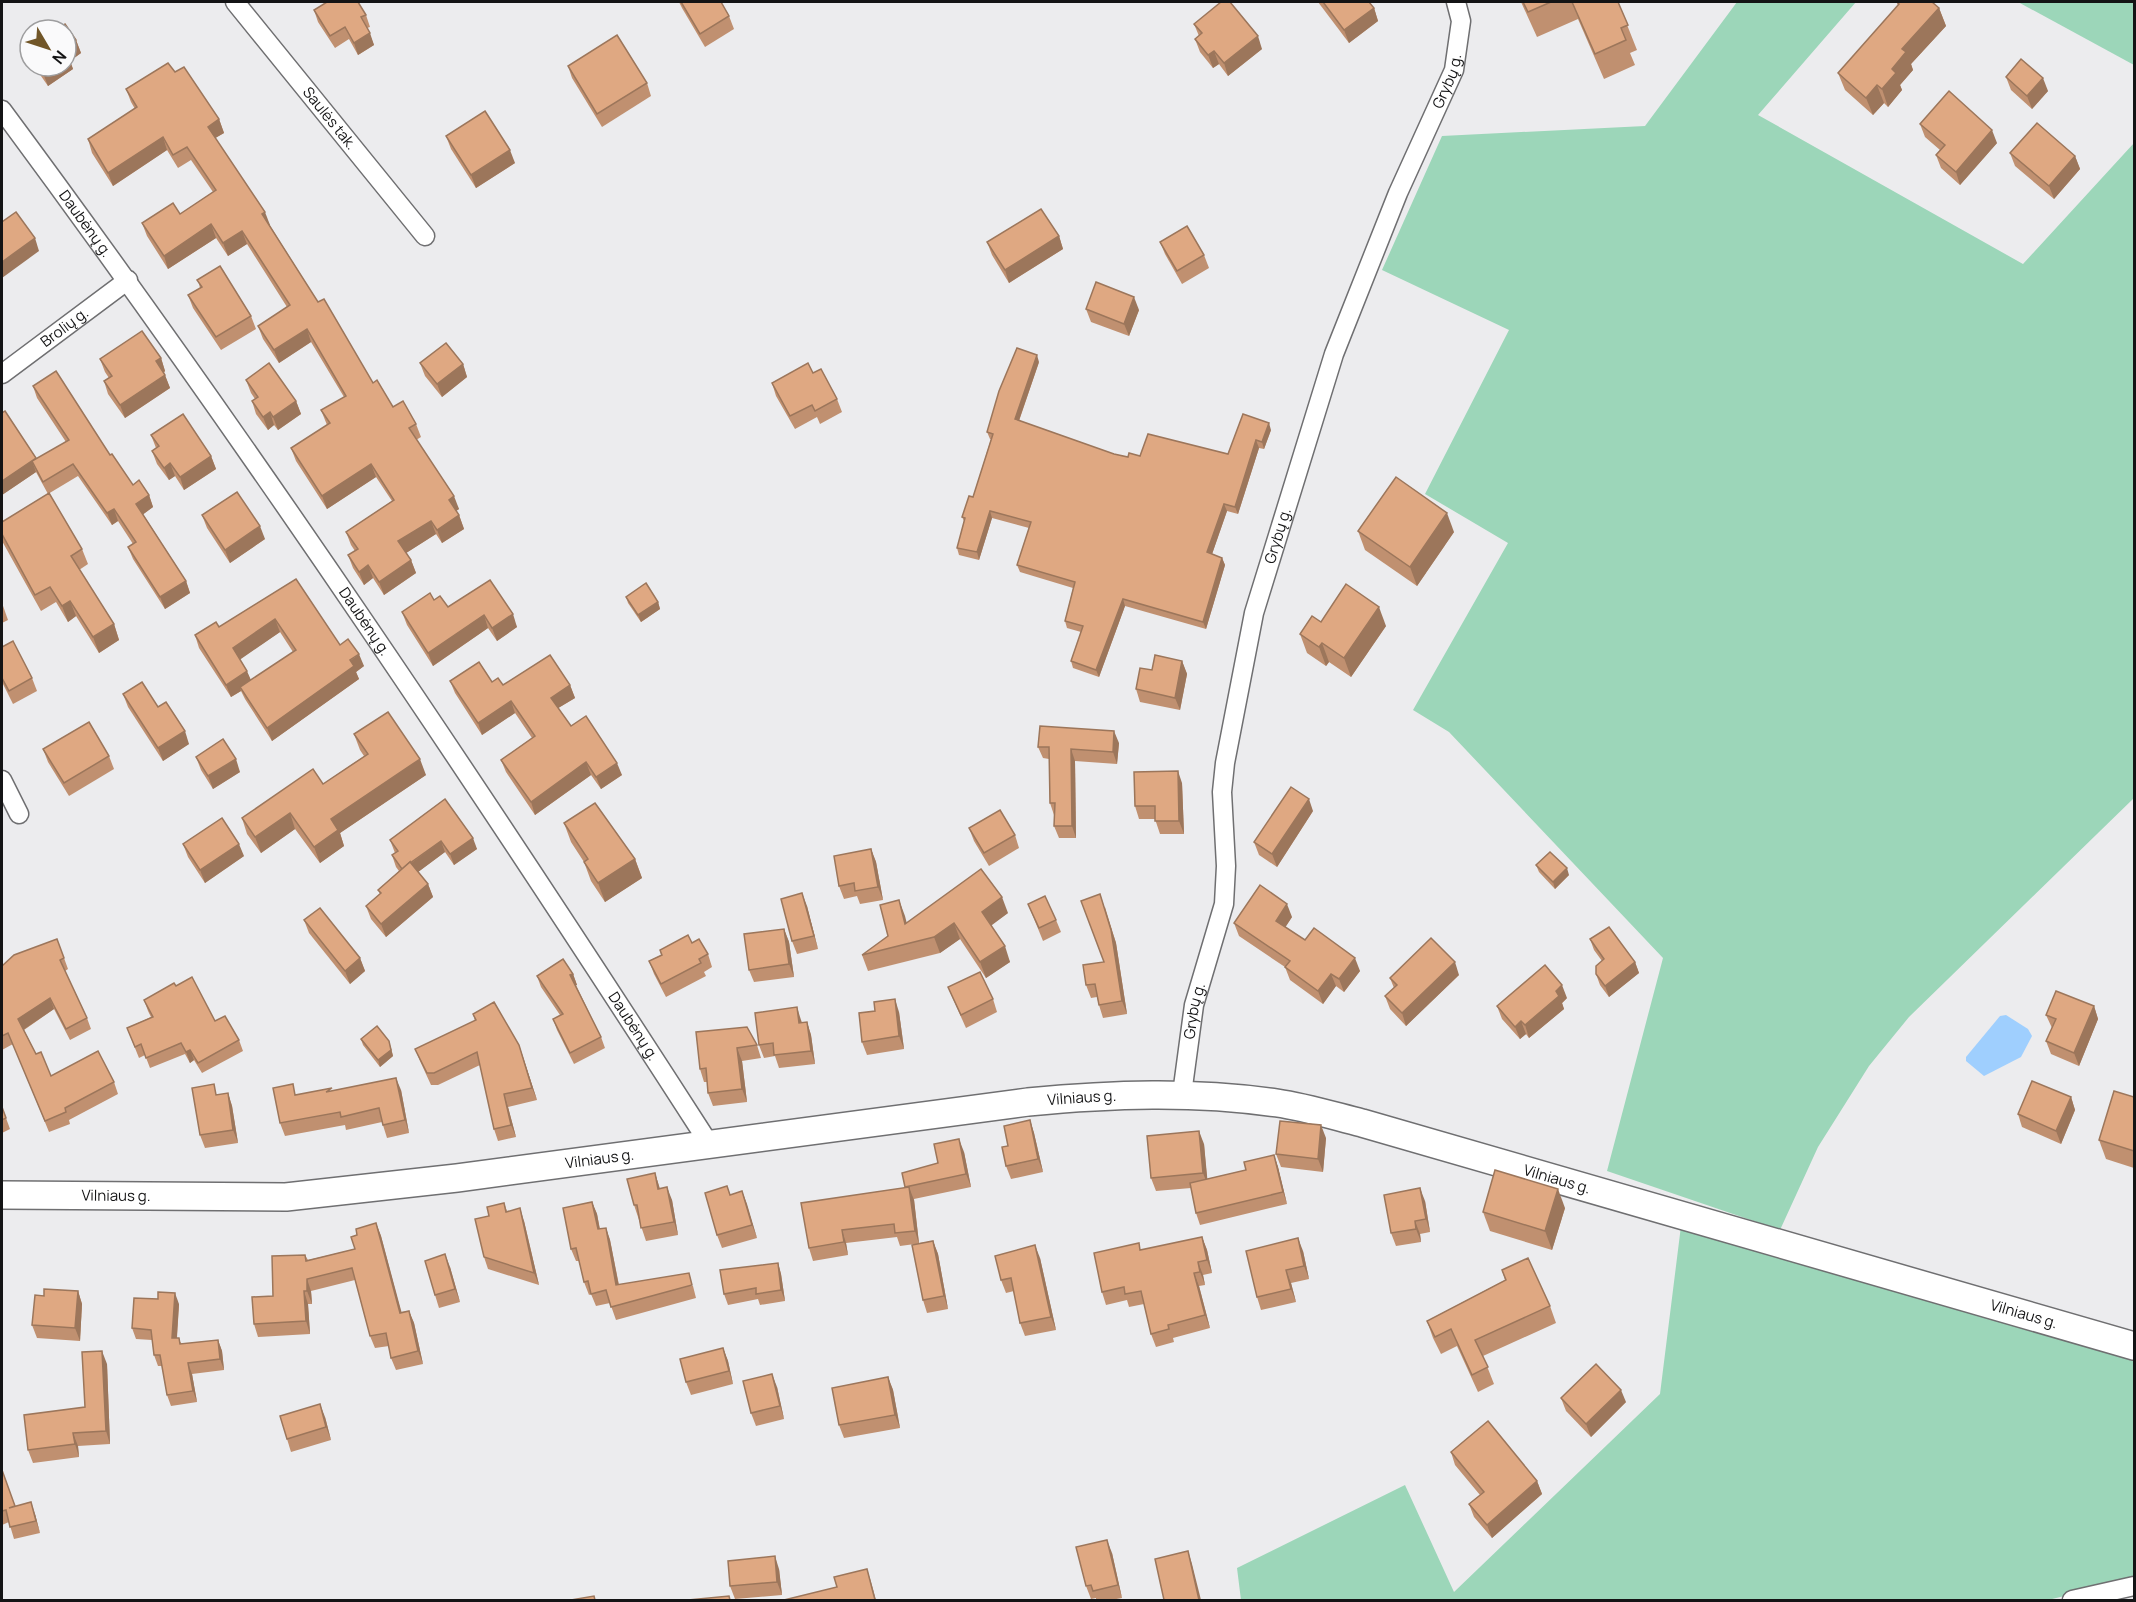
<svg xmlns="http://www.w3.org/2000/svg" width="2136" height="1602" font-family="Manrope,sans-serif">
<rect width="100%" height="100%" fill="#ececee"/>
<g fill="#9cd6b9">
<polygon points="1737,2 1856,2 1758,115 2023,264 2134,143 2134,798 1909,1017 1869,1066 1818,1147 1780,1230 1607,1171 1663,958 1449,732 1413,710 1508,543 1425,494 1509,330 1382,270 1442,136 1645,126"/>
<polygon points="2018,2 2134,2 2134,65"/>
<polygon points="1681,1226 2134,1361 2134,1579 2048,1600 1241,1600 1237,1568 1405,1485 1454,1592 1660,1394"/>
</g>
<polygon fill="#9fcffe" points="2006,1015 2028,1029 2032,1036 2021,1057 1984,1076 1966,1061 1966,1057 2000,1016"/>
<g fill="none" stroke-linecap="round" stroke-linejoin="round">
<defs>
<g id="minor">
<path id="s1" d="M235,2L425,236"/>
<path id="s2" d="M2,110C251,446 484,794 710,1145"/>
<path id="s3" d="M2,374L128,280"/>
<polyline points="2,780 19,814"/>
<path id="s4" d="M1182,1094L1194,1005L1224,904L1226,866L1222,792L1225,763L1254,613L1334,354L1398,193L1454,70L1461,21L1456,2"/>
<polyline points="2072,1600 2134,1586"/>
</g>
<g id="secondary">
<path id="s5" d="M2,1195L286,1197L457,1178L1028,1102C1112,1094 1193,1091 1277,1103C1305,1107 1334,1116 1362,1123L2134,1346"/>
</g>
</defs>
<use href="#minor" stroke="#6f6f71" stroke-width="21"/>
<use href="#secondary" stroke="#6f6f71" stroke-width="30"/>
<use href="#minor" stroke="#fff" stroke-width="18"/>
<use href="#secondary" stroke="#fff" stroke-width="27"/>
</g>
<g fill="#c09070" fill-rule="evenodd">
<polygon points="679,2 721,2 729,16 734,29 705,47 682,8"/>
<polygon points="1318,2 1369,2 1374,8 1378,21 1349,43"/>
<polygon points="1521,2 1618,2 1637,50 1630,53 1635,65 1604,79 1578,19 1537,37"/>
<polygon points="1897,2 1939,8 1946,26 1911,64 1913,70 1900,85 1902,90 1888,107 1884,103 1873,115 1845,90 1838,73 1898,6"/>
<polygon points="314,10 366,15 370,27 367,28 374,45 358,55 349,39 335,48 318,22"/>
<polygon points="1194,24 1262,49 1228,76 1219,64 1213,68 1200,52 1195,39 1199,36"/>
<polygon points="30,38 30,60 27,56 22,43"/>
<polygon points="76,40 81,53 70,61 73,69 48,86 34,66 66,66"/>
<polygon points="568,66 647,83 651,96 602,127 572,78"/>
<polygon points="175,72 219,119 224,133 215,138 318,302 373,383 393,407 416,424 421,437 416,440 459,509 456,511 459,515 464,529 442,543 436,534 406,553 411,560 416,573 384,595 373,578 364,585 353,568 348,555 355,551 351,545 346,532 392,501 376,477 327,509 296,461 291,448 327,425 321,410 344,397 311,342 279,363 263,339 258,326 287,307 247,244 228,256 216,238 168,269 147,236 142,223 180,214 213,192 191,160 178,168 167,150 113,186 92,153 88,139 135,109 131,102 126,89"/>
<polygon points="2006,77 2048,91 2032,109 2011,90"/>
<polygon points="1920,124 1997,143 1960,185 1941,168 1936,155 1940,150 1925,137"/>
<polygon points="446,136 515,163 476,188 451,149"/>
<polygon points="2010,153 2075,156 2080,169 2054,199 2015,166"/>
<polygon points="1059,236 1063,249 1009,283 992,255 987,242"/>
<polygon points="1160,242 1204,255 1209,268 1182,284 1165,254"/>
<polygon points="198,280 251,316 256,329 221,350 193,308 188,295 200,288"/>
<polygon points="1086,309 1139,310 1129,336 1091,322"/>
<polygon points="161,358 165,371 164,373 170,388 125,418 108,394 104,381 109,378 105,372 100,359"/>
<polygon points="1039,362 1019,421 1114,454 1128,457 1228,454 1271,430 1264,449 1259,448 1238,514 1227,511 1212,554 1222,558 1225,565 1206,629 1125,606 1099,677 1073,668 1071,661 1081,632 1067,628 1065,621 1073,588 1020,572 1017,565 1029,528 992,518 979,560 959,555 957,548 964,521 962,517 973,497 991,439 990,439 987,432"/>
<polygon points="420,363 463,364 467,377 442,397 425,376"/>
<polygon points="813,373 837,399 842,412 820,424 817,417 795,429 776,396 772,383"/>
<polygon points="246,380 296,401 301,414 278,430 274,425 268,430 256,414 252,401 255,399 251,393"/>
<polygon points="33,386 110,455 133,485 149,495 153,507 143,514 186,581 190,593 165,609 133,559 128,547 133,544 118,521 112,525 78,476 48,494 36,472 2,495 2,413 37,459 66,442 37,398"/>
<polygon points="151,435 211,456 216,469 184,490 175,476 169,480 157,464 152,451 156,448"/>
<polygon points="202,515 265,539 230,563 207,528"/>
<polygon points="2,522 82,549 88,564 79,570 114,624 119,640 99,653 76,616 68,622 56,602 41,611 2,541"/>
<polygon points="1358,531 1454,532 1417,586 1365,550"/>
<path d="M296,579L340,645L364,666L356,672L359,679L272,741L245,699L241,691L231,697L199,648L195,635L219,627ZM280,632L293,652L251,680L240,659Z"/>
<polygon points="490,580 517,627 497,641 488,628 433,666 407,625 402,612 434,600 448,607"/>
<polygon points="626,597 658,602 660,609 641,622 628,603"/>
<polygon points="2,603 8,620 2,623"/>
<polygon points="1321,622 1386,626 1351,677 1329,662 1326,666 1307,653 1300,634"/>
<polygon points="2,647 32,678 37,691 13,704 2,682"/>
<polygon points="1182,661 1187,674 1180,710 1140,702 1136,689 1152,670"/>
<polygon points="450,681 492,682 503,685 570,685 575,698 558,708 571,726 622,775 601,789 591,775 535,815 506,772 501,760 532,738 515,713 482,735 455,693"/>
<polygon points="123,694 189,744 163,761 128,707"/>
<polygon points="354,734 426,775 340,833 344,846 320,863 295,829 261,853 247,834 242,818 323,784 364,756 360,750"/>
<polygon points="1119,743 1117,764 1075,761 1076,838 1059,838 1054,826 1054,815 1050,803 1049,759 1043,758 1038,747"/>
<polygon points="43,749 109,756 114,769 69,796 48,762"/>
<polygon points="196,757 240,772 213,789 201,770"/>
<polygon points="1182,783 1184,834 1160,834 1155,819 1139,819 1135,806"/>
<polygon points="445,799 477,849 454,865 445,852 418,872 428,884 433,897 386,937 371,919 366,906 380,894 378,890 399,871 396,867 392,855 395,853 390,840"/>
<polygon points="1313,811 1277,867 1259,855 1254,842"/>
<polygon points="564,823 635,859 642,878 605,902 591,881 584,862 571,842"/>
<polygon points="969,828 1015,835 1019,848 989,866 974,841"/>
<polygon points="183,844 244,856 205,883 188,857"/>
<polygon points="871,849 876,862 883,900 860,904 857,896 844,899 839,886"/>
<polygon points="1536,865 1569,875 1555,889 1539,872"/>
<polygon points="899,900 906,923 1008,913 991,925 1010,962 986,978 960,939 940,953 868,971 862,955 888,936"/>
<polygon points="1028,904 1056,920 1061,932 1043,941"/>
<polygon points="807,906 818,949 797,954 792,941"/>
<polygon points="1105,907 1116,943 1127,1014 1103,1018 1099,1005 1097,997 1091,998 1086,985 1104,962"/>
<polygon points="1292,917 1285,927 1305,940 1360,971 1344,992 1336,986 1323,1004 1290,980 1285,967 1239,936 1234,923"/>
<polygon points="304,920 360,958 365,971 350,984 309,933"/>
<polygon points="784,929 789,942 794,977 754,982 749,970"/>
<polygon points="1590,939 1635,962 1639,973 1609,997 1600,985 1596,974 1602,961 1594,950"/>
<polygon points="692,943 708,954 712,967 704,972 706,976 666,997 654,974 649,961 661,955 660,950"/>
<polygon points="64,958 68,969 65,971 87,1018 91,1029 70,1040 54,1009 24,1030 36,1054 51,1076 114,1082 118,1094 69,1120 70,1124 49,1132 13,1044 2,1050 2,966"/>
<polygon points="573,974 577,985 576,985 601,1037 605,1048 574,1064 557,1030 553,1019 560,1015 541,987 537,976"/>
<polygon points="1459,975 1406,1026 1390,1009 1385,996 1394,988 1390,978"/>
<polygon points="176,986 215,1021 239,1040 243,1051 202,1073 194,1060 190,1063 185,1054 150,1068 145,1055 139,1058 127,1028 151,1017 148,1011 144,1000"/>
<polygon points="948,987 993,999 997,1012 966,1028 953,999"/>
<polygon points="1567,998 1562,1003 1564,1009 1529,1038 1526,1034 1520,1039 1502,1019 1497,1006"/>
<polygon points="2094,1006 2098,1019 2079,1066 2051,1054 2046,1041 2052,1028 2046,1015"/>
<polygon points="899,1012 904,1049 867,1055 862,1042"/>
<polygon points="473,1014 519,1045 523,1057 537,1100 508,1107 516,1137 498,1141 494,1129 480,1065 438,1085 431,1085 420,1061 415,1049 475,1021"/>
<polygon points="801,1020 802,1023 807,1022 811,1035 815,1064 779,1068 775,1056 764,1058 759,1045"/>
<polygon points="696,1032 757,1045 761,1058 742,1061 747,1102 713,1106 708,1093 707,1082 704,1082 700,1069"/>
<polygon points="361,1039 391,1048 393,1056 380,1067 363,1045"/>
<polygon points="401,1090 409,1133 387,1138 382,1122 346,1130 345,1125 285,1136 280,1123 297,1095 333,1091"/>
<polygon points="228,1093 232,1106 238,1143 205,1148 200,1135 218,1095"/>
<polygon points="2071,1097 2075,1110 2061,1144 2022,1127 2018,1114"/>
<polygon points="2134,1097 2134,1168 2106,1159 2099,1140"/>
<polygon points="2,1107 10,1129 2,1133"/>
<polygon points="1030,1120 1034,1133 1043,1172 1011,1179 1006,1166 1008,1146"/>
<polygon points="1326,1138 1323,1172 1281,1167 1276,1154"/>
<polygon points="1204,1144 1207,1179 1246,1170 1274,1155 1278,1167 1287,1204 1200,1225 1196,1213 1191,1188 1156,1191 1151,1178"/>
<polygon points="964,1152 971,1187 914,1199 919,1243 933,1241 938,1254 948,1309 927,1313 923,1300 915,1244 900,1246 897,1237 846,1243 848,1255 813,1261 809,1248 905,1187 938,1163"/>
<polygon points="655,1173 660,1189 672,1200 678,1235 646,1241 634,1205"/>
<polygon points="742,1191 757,1238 722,1248 717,1235"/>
<polygon points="1425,1201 1430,1232 1420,1234 1421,1242 1396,1246 1391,1233"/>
<polygon points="592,1202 597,1214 600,1229 606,1228 610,1240 619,1285 693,1286 696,1298 616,1320 610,1303 596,1306 591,1294 589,1295 584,1282 579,1261 576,1261 571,1249"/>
<polygon points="504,1203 507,1211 524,1221 539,1285 488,1269 484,1257 489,1216"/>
<polygon points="1565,1208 1552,1250 1490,1231 1483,1212"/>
<polygon points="376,1223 381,1236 401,1312 409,1311 414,1323 423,1364 396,1370 391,1358 389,1346 375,1348 370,1336 355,1280 311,1291 312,1304 308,1304 310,1334 258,1337 254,1324 273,1296 305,1255 308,1260 355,1249 357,1235"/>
<polygon points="1202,1237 1207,1250 1212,1273 1203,1275 1205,1285 1199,1286 1210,1328 1173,1338 1174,1342 1156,1347 1151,1334 1144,1304 1129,1307 1127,1300 1106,1305 1102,1292 1141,1250"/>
<polygon points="1303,1251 1309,1279 1291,1283 1296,1302 1261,1310 1257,1297"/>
<polygon points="1040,1258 1056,1330 1025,1336 1020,1323 1014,1291 1006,1293 1001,1280"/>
<polygon points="778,1263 781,1274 785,1301 760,1305 758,1299 728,1305 724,1294"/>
<polygon points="450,1267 460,1302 439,1308 435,1295"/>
<polygon points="1502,1270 1550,1306 1556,1323 1483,1356 1494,1384 1478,1392 1457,1346 1441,1354 1433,1338 1427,1321 1505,1280"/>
<polygon points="78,1291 82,1304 80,1341 37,1338 32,1325 44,1296"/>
<polygon points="179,1304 177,1338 182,1344 218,1340 222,1351 224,1370 192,1374 197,1402 171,1406 167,1395 162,1366 158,1366 154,1355 152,1340 136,1339 132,1328"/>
<polygon points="723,1348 728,1361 733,1384 691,1395 686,1382"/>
<polygon points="107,1364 110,1444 78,1446 79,1457 33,1463 28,1450 85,1407"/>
<polygon points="888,1377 893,1390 900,1428 844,1438 839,1425"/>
<polygon points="777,1387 784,1419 756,1426 751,1413"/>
<polygon points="1561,1398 1626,1402 1591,1437 1566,1411"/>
<polygon points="325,1417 331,1440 291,1452 287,1439"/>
<polygon points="1451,1452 1537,1481 1542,1494 1492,1538 1474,1517 1469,1504 1480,1495 1455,1465"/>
<polygon points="2,1470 15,1507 35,1514 40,1533 14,1539 9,1522 2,1525"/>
<polygon points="1112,1553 1122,1598 1111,1600 1096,1600 1096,1598 1091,1599 1086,1586"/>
<polygon points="779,1569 782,1595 735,1599 730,1586"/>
</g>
<g fill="#9c765b">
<polygon points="1374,8 1378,21 1349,43 1344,30"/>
<polygon points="1939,8 1946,26 1911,64 1913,70 1900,85 1902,90 1888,107 1882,89 1902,49"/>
<polygon points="370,33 374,45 358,55 354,43"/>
<polygon points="1258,36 1262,49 1228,76 1224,63"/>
<polygon points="76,40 81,53 70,61 73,69 48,86 43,73 53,66 66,66 66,47"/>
<polygon points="1214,51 1219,64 1213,68 1208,55"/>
<polygon points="2043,78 2048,91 2032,109 2027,96"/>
<polygon points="1877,85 1884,103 1873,115 1866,98"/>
<polygon points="219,119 224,133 212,140 208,127"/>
<polygon points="1992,130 1997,143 1960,185 1956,172"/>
<polygon points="163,137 167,150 113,186 108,173"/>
<polygon points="510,150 515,163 476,188 471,175"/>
<polygon points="2075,156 2080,169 2054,199 2049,186"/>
<polygon points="265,212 270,225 267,227 262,214"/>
<polygon points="211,224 216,238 168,269 164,256"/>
<polygon points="242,231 247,244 228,256 223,243"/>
<polygon points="1059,236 1063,249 1009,283 1005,270"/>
<polygon points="35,238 39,251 2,278 2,262"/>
<polygon points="1134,297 1139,310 1129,336 1124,324"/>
<polygon points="307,329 311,342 279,363 274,350"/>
<polygon points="1037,355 1039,362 1017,426 1015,419"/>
<polygon points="161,358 165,371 161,374 156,361"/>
<polygon points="463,364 467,377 442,397 437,384"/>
<polygon points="165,375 170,388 125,418 120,405"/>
<polygon points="296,401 301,414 278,430 273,417"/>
<polygon points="270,412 274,425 268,430 263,417"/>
<polygon points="1269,423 1271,430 1264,449 1262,442"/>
<polygon points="1256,440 1259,448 1238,514 1235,507"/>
<polygon points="211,456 216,469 184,490 180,477"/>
<polygon points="32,461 36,472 2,495 2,481"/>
<polygon points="170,463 175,476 169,480 164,468"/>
<polygon points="371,464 376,477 327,509 322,496"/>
<polygon points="149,495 153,507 141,516 136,504"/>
<polygon points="454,496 459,509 453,513 449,500"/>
<polygon points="1224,504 1227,511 1210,560 1207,552"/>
<polygon points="114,509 118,521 112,525 107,513"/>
<polygon points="990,511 992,518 979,560 977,552"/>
<polygon points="1447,513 1454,532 1417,586 1410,567"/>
<polygon points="459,515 464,529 442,543 437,530"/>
<polygon points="431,521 436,534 403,555 398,541"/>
<polygon points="260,526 265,539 230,563 225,550"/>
<polygon points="1222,558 1225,565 1206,629 1203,622"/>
<polygon points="411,560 416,573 384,595 379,582"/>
<polygon points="368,565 373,578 364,585 359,572"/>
<polygon points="186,581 190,593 165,609 160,597"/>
<polygon points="1123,599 1125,606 1099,677 1096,670"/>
<polygon points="70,601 76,616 68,622 62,606"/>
<polygon points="658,602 660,609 641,622 638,615"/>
<polygon points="1379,607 1386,626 1351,677 1344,658"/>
<polygon points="513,614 517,627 497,641 492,628"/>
<polygon points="484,615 488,628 433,666 428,653"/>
<polygon points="275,619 280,632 238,661 233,648"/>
<polygon points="114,624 119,640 99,653 93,637"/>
<polygon points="1322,643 1329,662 1326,666 1319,647"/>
<polygon points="359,654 364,666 356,672 359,679 272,741 267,728"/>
<polygon points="1182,661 1187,674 1180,710 1175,698"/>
<polygon points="247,671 252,683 240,687 241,691 231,697 226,685"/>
<polygon points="570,685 575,698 555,710 551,698"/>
<polygon points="511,701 515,713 482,735 478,723"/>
<polygon points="185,731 189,744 163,761 158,748"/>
<polygon points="1114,731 1119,743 1117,764 1113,752"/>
<polygon points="1071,749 1075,761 1076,838 1072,826"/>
<polygon points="236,759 240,772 213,789 208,776"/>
<polygon points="420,759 426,775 340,833 344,846 320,863 314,847 331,819"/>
<polygon points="586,762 591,775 535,815 531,802"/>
<polygon points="617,763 622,775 601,789 596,777"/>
<polygon points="1178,771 1182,783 1184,834 1179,821"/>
<polygon points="1309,799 1313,811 1277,867 1272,854"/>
<polygon points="290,813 295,829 261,853 255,837"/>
<polygon points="473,838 477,849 454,865 450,854"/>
<polygon points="441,841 445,852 406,881 402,870"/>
<polygon points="239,844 244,856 205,883 200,870"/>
<polygon points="871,849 876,862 883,900 878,887"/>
<polygon points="635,859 642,878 605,902 598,883"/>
<polygon points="1567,868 1569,875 1555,889 1553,882"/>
<polygon points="428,884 433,897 386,937 381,924"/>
<polygon points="802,893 807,906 818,949 814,936"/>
<polygon points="1100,894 1116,943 1127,1014 1122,1001"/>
<polygon points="1002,897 1008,913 988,928 982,912"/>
<polygon points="899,900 905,916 911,940 905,924"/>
<polygon points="1287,904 1292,917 1281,934 1276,921"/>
<polygon points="954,923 960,939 940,953 934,937"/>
<polygon points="784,929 789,942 794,977 789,964"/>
<polygon points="1005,946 1010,962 986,978 980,962"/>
<polygon points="360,958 365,971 350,984 345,971"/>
<polygon points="1355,958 1360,971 1344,992 1339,979"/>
<polygon points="1455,962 1459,975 1406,1026 1402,1013"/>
<polygon points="1635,962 1639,973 1609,997 1605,986"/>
<polygon points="573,974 577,985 574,986 570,975"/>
<polygon points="1331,974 1336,986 1323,1004 1318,991"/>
<polygon points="1562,985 1567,998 1562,1003 1564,1009 1529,1038 1525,1025 1556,991"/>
<polygon points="50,998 54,1009 23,1030 18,1019"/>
<polygon points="895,999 899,1012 904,1049 899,1036"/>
<polygon points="2094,1006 2098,1019 2079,1066 2074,1053"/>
<polygon points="797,1007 801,1020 804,1036 799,1023"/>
<polygon points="1521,1021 1526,1034 1520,1039 1515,1027"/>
<polygon points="807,1022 811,1035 815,1064 811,1051"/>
<polygon points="389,1041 393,1056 380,1067 378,1060"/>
<polygon points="519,1045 523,1057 537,1100 532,1088"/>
<polygon points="737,1048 742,1061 747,1102 742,1089"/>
<polygon points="190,1050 194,1060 190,1063 186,1052"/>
<polygon points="396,1078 401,1090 409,1133 405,1120"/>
<polygon points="228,1093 232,1106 238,1143 233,1130"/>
<polygon points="504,1094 508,1107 516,1137 511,1125"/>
<polygon points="2071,1097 2075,1110 2061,1144 2056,1131"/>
<polygon points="1030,1120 1034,1133 1043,1172 1038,1159"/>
<polygon points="1321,1125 1326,1138 1323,1172 1318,1159"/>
<polygon points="1199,1131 1204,1144 1208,1186 1203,1173"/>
<polygon points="959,1139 964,1152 971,1187 966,1174"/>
<polygon points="1274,1155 1278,1167 1287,1204 1283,1192"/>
<polygon points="655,1173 659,1186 662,1202 658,1189"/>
<polygon points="667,1187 672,1200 678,1235 674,1222"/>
<polygon points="909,1187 914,1200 919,1244 915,1231"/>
<polygon points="1420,1188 1425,1201 1430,1232 1426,1219"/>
<polygon points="1558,1189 1565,1208 1552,1250 1545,1231"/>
<polygon points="742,1191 747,1204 757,1238 752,1225"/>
<polygon points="592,1202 597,1214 602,1242 598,1229"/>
<polygon points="520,1208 524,1221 539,1285 534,1273"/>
<polygon points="1415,1221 1420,1234 1421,1242 1416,1229"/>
<polygon points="376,1223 381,1236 405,1325 400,1313"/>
<polygon points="606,1228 610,1240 621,1297 616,1285"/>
<polygon points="842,1230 846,1243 848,1255 844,1242"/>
<polygon points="1202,1237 1207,1250 1212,1273 1207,1260"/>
<polygon points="1298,1238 1303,1251 1309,1279 1304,1266"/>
<polygon points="933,1241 938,1254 948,1309 944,1296"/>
<polygon points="1035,1245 1040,1258 1056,1330 1051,1317"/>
<polygon points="445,1254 450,1267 460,1302 455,1289"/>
<polygon points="1198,1262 1203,1275 1205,1285 1200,1272"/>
<polygon points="778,1263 781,1274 785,1301 781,1290"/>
<polygon points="1286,1270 1291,1283 1296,1302 1291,1289"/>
<polygon points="1194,1273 1199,1286 1210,1328 1205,1315"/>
<polygon points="307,1279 311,1291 312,1304 307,1291"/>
<polygon points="78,1291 82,1304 80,1341 75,1328"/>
<polygon points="304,1291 308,1304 310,1334 306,1321"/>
<polygon points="175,1293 179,1304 176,1349 172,1338"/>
<polygon points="409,1311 414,1323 423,1364 418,1351"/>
<polygon points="218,1340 222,1351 224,1370 220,1359"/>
<polygon points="723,1348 728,1361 733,1384 729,1371"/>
<polygon points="102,1351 107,1364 110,1444 106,1431"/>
<polygon points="188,1363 192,1374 197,1402 193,1391"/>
<polygon points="772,1374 777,1387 784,1419 780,1406"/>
<polygon points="888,1377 893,1390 900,1428 895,1415"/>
<polygon points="1621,1390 1626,1402 1591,1437 1586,1424"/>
<polygon points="320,1404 325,1417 331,1440 326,1427"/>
<polygon points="73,1433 78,1446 79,1457 75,1444"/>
<polygon points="1537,1481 1542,1494 1492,1538 1487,1525"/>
<polygon points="31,1502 35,1514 40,1533 36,1521"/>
<polygon points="1107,1540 1112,1553 1122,1598 1118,1585"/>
<polygon points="1188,1551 1192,1564 1201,1600 1199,1600"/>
<polygon points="775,1556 779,1569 782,1595 777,1582"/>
<polygon points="867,1569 871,1582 876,1600 875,1600"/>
</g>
<g fill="#dfa882" stroke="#9c765b" stroke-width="1.5">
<polygon points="327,2 358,2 366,15 361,17 370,33 354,43 345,27 330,36 314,10"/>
<polygon points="681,2 721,2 729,16 700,34"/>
<polygon points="1221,2 1230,2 1258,36 1224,63 1214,51 1208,55 1195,39 1202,33 1194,24"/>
<polygon points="1323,2 1369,2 1374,8 1344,30"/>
<polygon points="1523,2 1551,2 1528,12"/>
<polygon points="1572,2 1618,2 1628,25 1621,28 1626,40 1595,54"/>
<polygon points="1897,2 1932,2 1939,8 1902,49 1906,52 1892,69 1896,73 1882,89 1877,85 1866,98 1838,73 1899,4"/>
<polygon points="65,24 76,40 66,47 66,30 57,30"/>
<polygon points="47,26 50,30 42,30"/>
<polygon points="617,35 647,83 597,114 568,66"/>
<polygon points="30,38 30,54 22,43"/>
<polygon points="2021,59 2043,78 2027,96 2006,77"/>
<polygon points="168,63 175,72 184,67 219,119 208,127 265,212 262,214 318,302 324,299 373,383 377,380 393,407 403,401 416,424 409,428 454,496 449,500 459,515 437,530 431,521 398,541 411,560 379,582 368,565 359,572 348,555 358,549 346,532 394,500 371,464 322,496 291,448 330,423 321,410 346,396 307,329 274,350 258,326 290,305 242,231 223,243 211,224 164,256 142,223 173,203 180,214 216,190 187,147 173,155 163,137 108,173 88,139 137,107 126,89"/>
<polygon points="38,66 53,66 43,73"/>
<polygon points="1949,91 1992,130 1956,172 1936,155 1945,145 1920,124"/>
<polygon points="485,111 510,150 471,175 446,136"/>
<polygon points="2037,123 2075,156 2049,186 2010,153"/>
<polygon points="1041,209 1059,236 1005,270 987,242"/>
<polygon points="16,212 35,238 2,262 2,222"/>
<polygon points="1187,226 1204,255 1177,271 1160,242"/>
<polygon points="220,266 251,316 216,337 188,295 202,287 197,280"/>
<polygon points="1096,282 1134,297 1124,324 1086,309"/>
<polygon points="142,331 161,358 156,361 165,375 120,405 104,381 112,376 100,359"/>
<polygon points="446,343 463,364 437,384 420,363"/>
<polygon points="1017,348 1037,355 1015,419 1114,454 1128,457 1129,453 1140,456 1148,434 1228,454 1243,414 1269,423 1262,442 1256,440 1235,507 1224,504 1207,552 1222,558 1203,622 1123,599 1096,670 1071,661 1083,626 1065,621 1075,582 1017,565 1031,522 990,511 977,552 957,548 965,518 962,517 969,496 973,497 993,434 987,432 999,391"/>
<polygon points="269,363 296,401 273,417 270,412 263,417 252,401 258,397 246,380"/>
<polygon points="808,363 813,373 821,369 837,399 815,411 812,405 790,416 772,383"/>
<polygon points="56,371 110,455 112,454 133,485 139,480 149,495 136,504 186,581 160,597 128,547 136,542 114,509 107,513 73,464 43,482 32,461 69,440 33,386"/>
<polygon points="5,411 36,458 2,481 2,413"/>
<polygon points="183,414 211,456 180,477 170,463 164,468 152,451 159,446 151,435"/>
<polygon points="1396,477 1447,513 1410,567 1358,531"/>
<polygon points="237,492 260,526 225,550 202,515"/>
<polygon points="49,493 82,549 71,556 114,624 93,637 70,601 62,606 50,587 35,595 2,534 2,522"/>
<polygon points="296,579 340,645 348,639 359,654 350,660 354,666 267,728 240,687 296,650 275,619 233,648 247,671 226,685 195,635 216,622 219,627"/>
<polygon points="490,580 513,614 492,628 484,615 428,653 402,612 430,593 434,600 440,596 448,607"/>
<polygon points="646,583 658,602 638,615 626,597"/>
<polygon points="1346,584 1379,607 1344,658 1322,643 1319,647 1300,634 1312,616 1321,622"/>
<polygon points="13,641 32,678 9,691 2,678 2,647"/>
<polygon points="550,655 570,685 551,698 571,726 586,716 617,763 596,777 586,762 531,802 501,760 535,736 511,701 478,723 450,681 479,662 492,682 498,678 503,685"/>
<polygon points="1155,655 1182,661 1175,698 1136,689 1140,668 1152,670"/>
<polygon points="142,682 158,707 166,702 185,731 158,748 123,694"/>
<polygon points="388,712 420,759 331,819 338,830 314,847 290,813 255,837 242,818 313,769 323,784 368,754 354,734"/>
<polygon points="89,722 109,756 64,783 43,749"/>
<polygon points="1040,726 1114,731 1113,752 1071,749 1072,826 1054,826 1055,803 1050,803 1049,747 1038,747"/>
<polygon points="223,739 236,759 208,776 196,757"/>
<polygon points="1178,771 1179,821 1155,821 1155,806 1135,806 1134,772"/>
<polygon points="1291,787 1309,799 1272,854 1254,842"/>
<polygon points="445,799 473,838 450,854 441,841 410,863 410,862 402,869 392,855 398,851 390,840"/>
<polygon points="595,803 635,859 598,883 584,862 588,859 564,823"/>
<polygon points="1000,810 1015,835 984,853 969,828"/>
<polygon points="222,818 239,844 200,870 183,844"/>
<polygon points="871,849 878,887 855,891 854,883 839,886 834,856"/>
<polygon points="1550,852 1567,868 1553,882 1536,865"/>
<polygon points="410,862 428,884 381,924 366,906 381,893 378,890"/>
<polygon points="981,869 1002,897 982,912 1005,946 980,962 954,923 934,937 862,955 888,936 880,905 899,900 905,924"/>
<polygon points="1260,885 1287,904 1276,921 1305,940 1314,928 1355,958 1339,979 1331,974 1318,991 1285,967 1290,961 1234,923"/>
<polygon points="802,893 814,936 792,941 781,899"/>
<polygon points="1100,894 1111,930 1122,1001 1099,1005 1095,984 1086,985 1083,965 1104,962 1081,901"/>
<polygon points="1045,896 1056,920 1039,928 1028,904"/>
<polygon points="320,908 360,958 345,971 304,920"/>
<polygon points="1609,927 1635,962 1605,986 1596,974 1596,966 1604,959 1590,939"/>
<polygon points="784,929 789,964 749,970 744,934"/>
<polygon points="688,935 692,943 699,939 708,954 699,959 701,963 661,984 649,961 662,955 660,950"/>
<polygon points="1431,938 1455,962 1402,1013 1385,996 1397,985 1390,978"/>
<polygon points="57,939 64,958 60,960 87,1018 66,1029 50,998 18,1019 36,1054 41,1052 51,1076 98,1051 114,1082 65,1108 66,1112 45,1121 8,1033 2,1036 2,966 14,955"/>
<polygon points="563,959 573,974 570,975 601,1037 570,1053 553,1019 563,1014 537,976"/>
<polygon points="1545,965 1562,985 1556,991 1559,996 1525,1025 1521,1021 1515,1027 1497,1006"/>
<polygon points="980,972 993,999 961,1015 948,987"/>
<polygon points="192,977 215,1021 225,1016 239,1040 198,1063 190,1050 186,1052 181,1043 146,1058 141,1044 135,1047 127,1028 153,1017 144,1000 174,983 176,986"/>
<polygon points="2056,991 2094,1006 2074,1053 2046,1041 2056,1019 2046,1015"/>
<polygon points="895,999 899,1036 862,1042 859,1013 875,1011 874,1002"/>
<polygon points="494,1002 519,1045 532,1088 504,1094 511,1125 494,1129 477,1052 434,1073 427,1073 415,1049 476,1020 473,1014"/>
<polygon points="797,1007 799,1023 807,1022 811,1051 774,1055 773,1043 759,1045 755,1013"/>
<polygon points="377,1026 389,1041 391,1050 378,1060 361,1039"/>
<polygon points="747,1027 757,1045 737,1048 742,1089 708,1093 706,1068 700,1069 696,1032"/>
<polygon points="396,1078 405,1120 383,1125 379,1108 341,1117 340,1112 280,1123 273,1088 293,1084 295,1095 332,1088 326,1092"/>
<polygon points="2032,1081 2071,1097 2056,1131 2018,1114"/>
<polygon points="214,1084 216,1095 228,1093 233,1130 200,1135 192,1088"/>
<polygon points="2114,1091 2134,1097 2134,1151 2099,1140"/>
<polygon points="2,1107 6,1118 2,1120"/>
<polygon points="1030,1120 1038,1159 1006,1166 1002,1147 1008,1146 1004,1126"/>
<polygon points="1280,1121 1321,1125 1318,1159 1276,1154"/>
<polygon points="1199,1131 1203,1173 1151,1178 1147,1136"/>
<polygon points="959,1139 966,1174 905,1187 902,1173 938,1163 934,1144"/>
<polygon points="1274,1155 1283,1192 1196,1213 1190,1183 1246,1170 1244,1162"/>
<polygon points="1495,1170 1558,1189 1545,1231 1483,1212"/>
<polygon points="655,1173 658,1189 667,1187 674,1222 641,1228 637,1205 634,1205 627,1179"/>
<polygon points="727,1186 730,1195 742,1191 752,1225 717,1235 705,1193"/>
<polygon points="909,1187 915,1231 895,1233 894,1224 842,1230 844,1242 809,1248 801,1203"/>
<polygon points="1420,1188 1426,1219 1415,1221 1416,1229 1391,1233 1384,1195"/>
<polygon points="592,1202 598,1229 606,1228 616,1285 689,1273 692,1285 611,1307 606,1290 591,1294 588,1281 584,1282 576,1248 571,1249 563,1208"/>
<polygon points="504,1203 506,1212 520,1208 534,1273 484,1257 475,1219 489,1216 487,1207"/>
<polygon points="376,1223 400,1313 409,1311 418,1351 391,1358 386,1333 370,1336 352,1268 307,1279 307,1291 304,1291 306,1321 254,1324 252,1297 273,1296 272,1256 305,1255 306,1261 355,1249 351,1237 357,1235 356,1229"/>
<polygon points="1202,1237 1207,1260 1198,1262 1200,1272 1194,1273 1205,1315 1168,1325 1169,1329 1151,1334 1141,1291 1125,1294 1124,1287 1102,1292 1094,1253 1139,1243 1140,1250"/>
<polygon points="1298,1238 1304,1266 1286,1270 1291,1289 1257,1297 1246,1251"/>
<polygon points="933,1241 944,1296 923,1300 912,1245"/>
<polygon points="1035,1245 1051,1317 1020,1323 1011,1278 1001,1280 995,1256"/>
<polygon points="445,1254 455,1289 435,1295 425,1261"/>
<polygon points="1528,1258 1550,1306 1475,1340 1488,1367 1472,1375 1451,1329 1435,1337 1427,1321 1506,1280 1502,1270"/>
<polygon points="778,1263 781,1290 756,1294 756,1288 724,1294 720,1270"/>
<polygon points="44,1289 78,1291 75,1328 32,1325 35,1295 44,1296"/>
<polygon points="158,1292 175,1293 172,1338 179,1338 180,1344 218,1340 220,1359 188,1363 193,1391 167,1395 160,1355 154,1355 151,1330 132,1328 134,1298 158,1299"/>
<polygon points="723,1348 729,1371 686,1382 680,1359"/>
<polygon points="102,1351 106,1431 73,1433 75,1444 28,1450 24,1415 85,1407 82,1352"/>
<polygon points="1596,1364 1621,1390 1586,1424 1561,1398"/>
<polygon points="772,1374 780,1406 751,1413 743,1381"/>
<polygon points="888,1377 895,1415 839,1425 832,1388"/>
<polygon points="320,1404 326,1427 287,1439 280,1416"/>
<polygon points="1488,1421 1537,1481 1487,1525 1469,1504 1484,1492 1451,1452"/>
<polygon points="2,1470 15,1506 9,1508 31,1502 36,1521 10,1527 6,1510 2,1511"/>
<polygon points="1107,1540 1118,1585 1093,1591 1091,1585 1086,1586 1076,1547"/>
<polygon points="1188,1551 1199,1600 1164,1600 1155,1559"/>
<polygon points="775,1556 777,1582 730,1586 728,1561"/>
<polygon points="867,1569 875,1600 784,1600 837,1587 834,1577"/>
<polygon points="594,1596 595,1600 571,1600"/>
<polygon points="729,1596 730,1600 688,1600"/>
</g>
<g text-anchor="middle" stroke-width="4.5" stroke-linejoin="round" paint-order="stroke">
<g font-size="15" fill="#141415" stroke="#fafafb">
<text dy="5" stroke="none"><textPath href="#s4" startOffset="1056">Grybų g.</textPath></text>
<text dy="5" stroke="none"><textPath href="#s1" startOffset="150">Saulės tak.</textPath></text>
<text dy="5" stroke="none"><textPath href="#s2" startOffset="141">Daubėnų g.</textPath></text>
<text dy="5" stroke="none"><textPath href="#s3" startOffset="78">Brolių g.</textPath></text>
<text dy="5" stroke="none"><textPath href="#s4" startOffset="570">Grybų g.</textPath></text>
<text dy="5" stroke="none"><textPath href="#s2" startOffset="627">Daubėnų g.</textPath></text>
<text dy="5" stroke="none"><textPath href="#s4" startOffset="84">Grybų g.</textPath></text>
<text dy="5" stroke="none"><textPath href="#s2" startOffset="1113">Daubėnų g.</textPath></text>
<text dy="5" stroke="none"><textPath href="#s5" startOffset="1086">Vilniaus g.</textPath></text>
<text dy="5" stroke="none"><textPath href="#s5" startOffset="600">Vilniaus g.</textPath></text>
<text dy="5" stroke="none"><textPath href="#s5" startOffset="1572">Vilniaus g.</textPath></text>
<text dy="5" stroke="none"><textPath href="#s5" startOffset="114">Vilniaus g.</textPath></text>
<text dy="5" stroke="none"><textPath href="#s5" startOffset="2058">Vilniaus g.</textPath></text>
</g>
</g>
<rect width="2136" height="1602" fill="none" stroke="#141415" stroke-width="6"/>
<g transform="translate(48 48) rotate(129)"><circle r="28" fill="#fafafb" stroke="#9e9e9f" stroke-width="1.5"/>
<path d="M0-4.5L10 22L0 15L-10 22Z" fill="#715628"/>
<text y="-9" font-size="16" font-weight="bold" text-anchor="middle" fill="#141415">N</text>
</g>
</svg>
